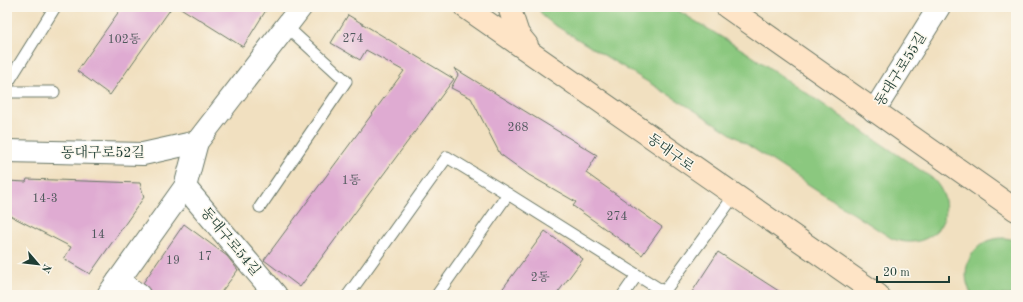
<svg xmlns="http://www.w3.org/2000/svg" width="1023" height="302" font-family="'Old Standard TT','Noto Serif KR',serif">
<rect width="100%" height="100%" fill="#fbf7ec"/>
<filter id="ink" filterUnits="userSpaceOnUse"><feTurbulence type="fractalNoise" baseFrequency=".025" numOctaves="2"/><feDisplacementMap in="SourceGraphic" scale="8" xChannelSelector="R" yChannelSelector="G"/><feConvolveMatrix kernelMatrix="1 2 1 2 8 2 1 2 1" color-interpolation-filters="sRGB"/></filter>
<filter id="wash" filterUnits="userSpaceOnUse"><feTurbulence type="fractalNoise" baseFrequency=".012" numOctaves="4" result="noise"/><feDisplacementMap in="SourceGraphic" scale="16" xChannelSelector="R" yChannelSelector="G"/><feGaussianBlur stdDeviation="0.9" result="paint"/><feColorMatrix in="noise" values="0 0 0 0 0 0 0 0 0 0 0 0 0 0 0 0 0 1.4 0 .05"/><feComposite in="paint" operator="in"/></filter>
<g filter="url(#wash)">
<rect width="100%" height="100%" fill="#f1e0c0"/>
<g fill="#8bc87f" stroke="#55825a">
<path d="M537,7H672L746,52L932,178C965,210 933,256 891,238L697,112L553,24L544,17Z"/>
<path d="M1005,238L1016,240V295H972C956,268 974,237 1005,238Z"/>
</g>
<g id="blocks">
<g fill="#dfabd2">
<polygon points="122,7 172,7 110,95 77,71"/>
<polygon points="179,7 268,7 243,47"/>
<polygon points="348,15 454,79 300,287 264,260 404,71 366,50 360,60 331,43"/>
<polygon points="454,68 597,155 586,173 662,227 642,255 573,206 576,202 529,175 500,154 471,98 451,88 458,75"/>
<polygon points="27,179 140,183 144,197 90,274 64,259 71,247 7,214 7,181 26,182"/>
<polygon points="184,224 227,256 238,270 219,295 154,295 143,283"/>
<polygon points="545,231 583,259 556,295 498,295"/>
<polygon points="718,252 785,295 690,295"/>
</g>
</g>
</g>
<g filter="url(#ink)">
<use href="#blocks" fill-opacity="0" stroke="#687665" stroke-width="1"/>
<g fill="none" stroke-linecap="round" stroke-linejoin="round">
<defs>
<g id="service">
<polyline points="7,84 55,7"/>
<polyline points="7,92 54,92"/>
<polyline points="260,207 346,81 286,26"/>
<polyline points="348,295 447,157 508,194"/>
<polyline points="437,295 508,194 664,292"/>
<polyline points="623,295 637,275"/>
<polyline points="667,295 664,292 734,196"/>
</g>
<g id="minor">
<polyline points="874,111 939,7"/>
<polyline points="7,151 143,154 197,142"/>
<polyline points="185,187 276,295"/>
<polyline points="118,281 139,295"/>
<polyline points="108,295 185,187 197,142 301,7"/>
</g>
<g id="secondary">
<polyline points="465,7 878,295"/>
<polyline points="509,7 518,34 527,45"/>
<polyline points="727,7 1016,210"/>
</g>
</defs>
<use href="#service" stroke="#687665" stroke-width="13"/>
<use href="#minor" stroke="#687665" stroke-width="24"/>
<use href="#secondary" stroke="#687665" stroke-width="24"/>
<use href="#service" stroke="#fff" stroke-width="11"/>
<use href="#minor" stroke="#fff" stroke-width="22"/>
<use href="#secondary" stroke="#fee4c6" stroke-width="22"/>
</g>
</g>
<g text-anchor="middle" stroke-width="3" stroke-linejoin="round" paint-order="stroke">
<g font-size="12" fill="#4f585c">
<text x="353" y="42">274</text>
<text x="124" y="43">102동</text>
<text x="518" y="131">268</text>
<text x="351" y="184">1동</text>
<text x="45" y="202">14-3</text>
<text x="617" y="220">274</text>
<text x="98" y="238">14</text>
<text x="205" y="260">17</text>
<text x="173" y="264">19</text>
<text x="540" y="281">2동</text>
</g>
<g font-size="14" fill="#1f3d34" stroke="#fbf7ec">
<text transform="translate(900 69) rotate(-58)" y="5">동대구로55길</text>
<text x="103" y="157">동대구로52길</text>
<text transform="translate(671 152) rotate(36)" y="5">동대구로</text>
<text transform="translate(231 241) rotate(50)" y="5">동대구로54길</text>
</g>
</g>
<rect width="1023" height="302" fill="none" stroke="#fbf7ec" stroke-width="24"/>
<g transform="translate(38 264) rotate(118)" stroke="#fbf7ec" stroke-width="3" paint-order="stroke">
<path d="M0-3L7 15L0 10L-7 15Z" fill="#1f3d34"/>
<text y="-6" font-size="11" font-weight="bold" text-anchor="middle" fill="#1f3d34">N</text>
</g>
<path d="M877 276v6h72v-6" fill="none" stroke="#1f3d34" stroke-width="2"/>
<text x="883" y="276" font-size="12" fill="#1f3d34" stroke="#fbf7ec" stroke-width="3" paint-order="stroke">20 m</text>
</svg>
